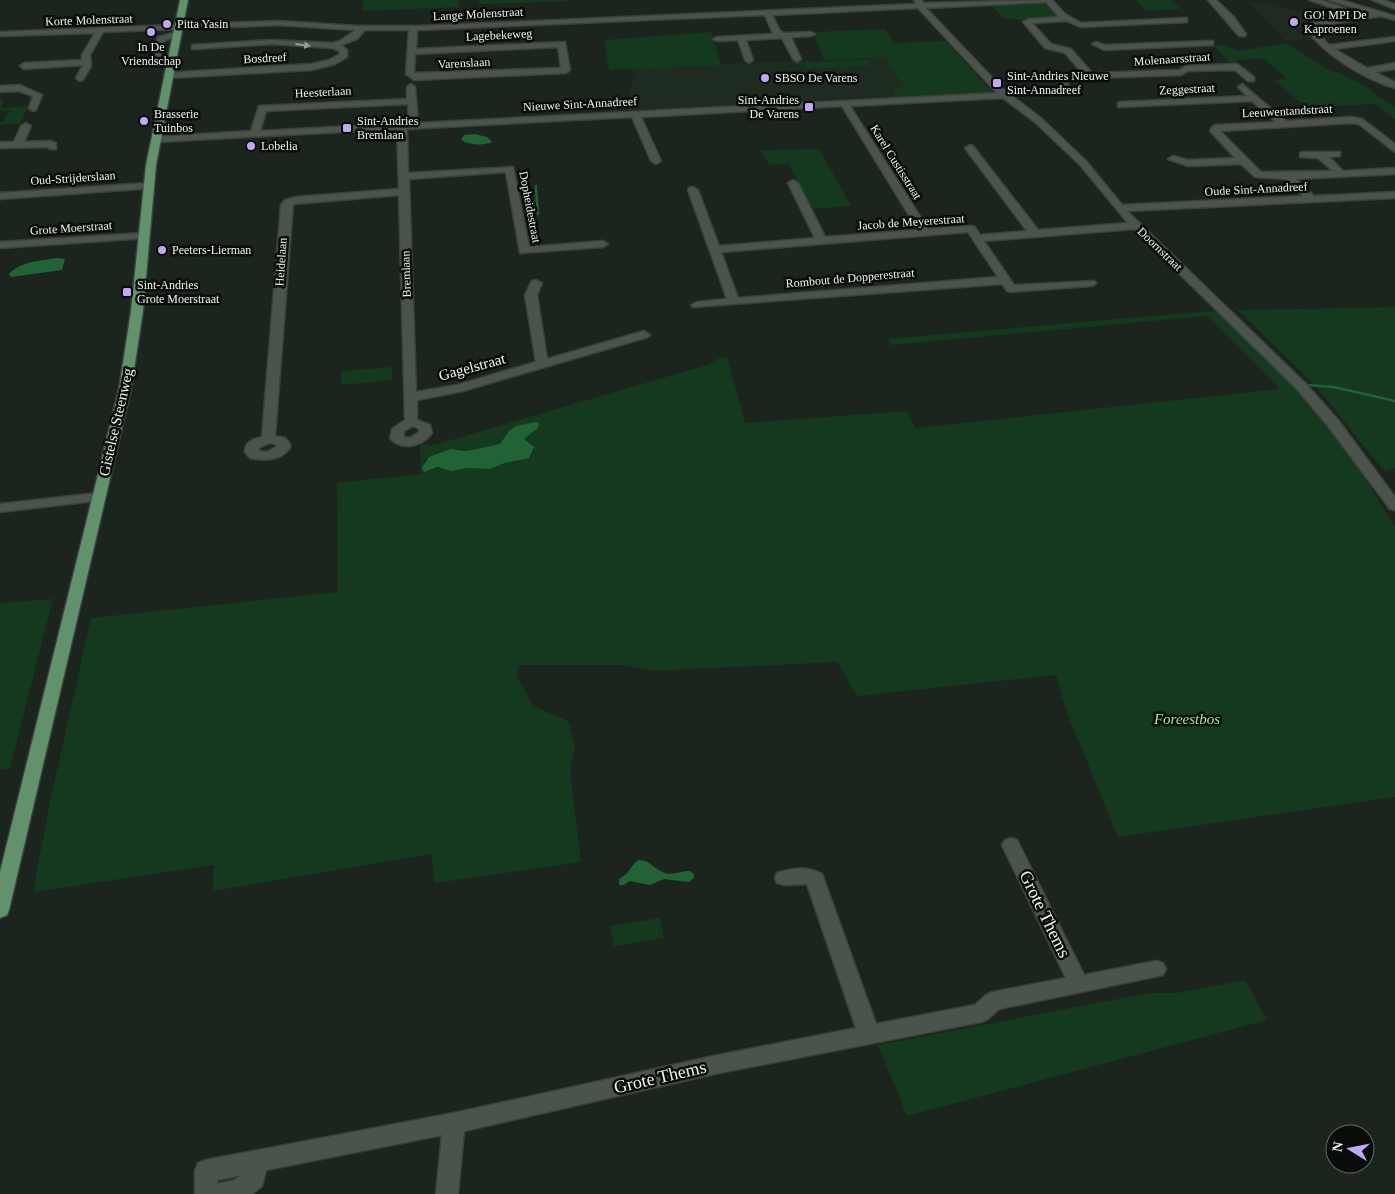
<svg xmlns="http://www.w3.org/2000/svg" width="1395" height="1194" font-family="'Times New Roman',serif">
<rect width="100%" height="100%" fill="#1c241e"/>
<g fill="#1e2b20">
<polygon points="1248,2 1271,3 1328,21 1311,24 1305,28 1314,39 1284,41 1275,29"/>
<polygon points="886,57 904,87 890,99 627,110 634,68"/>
</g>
<g fill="#14391e" fill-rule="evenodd">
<polygon points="364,0 459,0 460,7 362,11"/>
<polygon points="479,0 570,0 570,1 479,4"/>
<polygon points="1135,0 1171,0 1188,15 1180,9 1147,11"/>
<polygon points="1045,2 1060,18 1021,20 1003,18 989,3"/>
<polygon points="885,29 894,43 946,41 992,92 990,94 890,99 888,95 895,94 893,88 903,87 886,57 824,60 813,32"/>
<polygon points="711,32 721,65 609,70 604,40"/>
<polygon points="1286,43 1331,71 1340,73 1373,90 1370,91 1395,107 1395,119 1375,104 1306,107 1274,80 1288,79 1264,59 1236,60 1239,64 1232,65 1214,46 1222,44 1238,51"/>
<polygon points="868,60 871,66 806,69 804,63"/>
<polygon points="0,100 4,100 1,108 28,106 21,123 0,125 0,122 4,122 8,112 12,110 0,111"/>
<polygon points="819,149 851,206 811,209 789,164 770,165 760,150"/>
<polygon points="1395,307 1395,468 1384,471 1316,386 1238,310"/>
<path d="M1210,311L1218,312L1266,356L1312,405L1363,475L1395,527V797L1118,837L1067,713L1056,675L857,696L837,662L652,671L623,665H518L517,676L533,706L568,721L575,745L570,773L581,862L435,883L431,854L213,891L214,865L33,892L50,802L91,618L338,592L337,483L421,474L420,445H434L717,362L715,360L727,356L745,423L907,411L915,428L1280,389L1207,316L891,345L888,339ZM509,431L533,432L526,435L524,439L527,442L519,461L505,463L490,469L468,468L451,471L442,467L429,471L423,463L429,457L459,449L467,451L500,444Z"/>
<polygon points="392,367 392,380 342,385 341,371"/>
<polygon points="53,599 10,768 0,770 0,603"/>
<polygon points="660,918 664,938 614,946 610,926"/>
<polygon points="1245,980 1267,1020 907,1116 878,1045 1149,993 1177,993"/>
</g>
<g fill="#216335">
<path d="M475,134L487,137L492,142C484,146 469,145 461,140L464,135Z"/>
<path d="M57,258L65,259L62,270L11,277L9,274C21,261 40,261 57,258Z"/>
<polygon points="535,422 539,423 538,428 524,439 534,447 529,458 505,463 490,469 468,468 451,471 438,467 424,472 422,467 429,457 451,449 467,451 500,444 509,431 516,426"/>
<path d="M639,860C650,860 655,870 665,873C674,876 681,870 690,871L694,874V878L689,882L664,879L650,885L630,881L624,885H619V879C631,873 630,865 639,860Z"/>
</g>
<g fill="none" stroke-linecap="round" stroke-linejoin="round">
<polyline stroke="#216335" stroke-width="2" points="536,186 536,192"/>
<g stroke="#216335" stroke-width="2.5">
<polyline points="536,190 538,214"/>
<polyline points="1306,385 1334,387 1395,401"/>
</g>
<defs>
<g id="minor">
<path d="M914,0H922L923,3L1052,0L1065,14L1081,23L1184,18H1187V22L1080,27L1067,21L1032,23L1051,44L1071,49L1092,73L1179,70L1186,66L1237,64L1254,77V81H1248L1235,70L1188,71L1181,75L1065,79L1070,87L1066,90C1062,89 1055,81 1057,77L1063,74H1083L1065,53L1045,48L1023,22L1030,19L1059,17L1046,2L926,8L1002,88L1042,119L1086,161L1122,205L1303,196L1285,179L1255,177L1241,164L1188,166L1168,159L1173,156L1188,160L1235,158L1210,131L1213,126L1216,125L1276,122L1252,101L1118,107V103L1121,102L1247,96L1238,87L1242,84L1286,121L1351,117L1362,119L1395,144V152L1359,124L1351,123L1220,131L1261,172L1333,171L1318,158L1300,157V153L1303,152H1340V156L1329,157L1343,171L1395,168V174L1296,179L1314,196L1395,192V198L1127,211L1305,383L1338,420L1395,497V510L1390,509L1328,426L1297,389L1134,229L984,241L1014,285L1094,281L1096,283L1094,285L1090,286L1011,292L1007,291L1002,284L693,307L691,305L697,302L727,299L688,190L689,188L693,187L698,190L719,246L815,238L788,183L793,180L798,183L825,237L918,230L842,106L641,117L661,161L656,164L651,161L632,117L407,129L408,173L513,167L529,247L603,241L608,244L603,247L520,253L506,172L409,179L416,392L457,385L536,362L525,295L532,281L536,280L542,283L537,295L547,359L644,331L650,335L648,337L463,391L417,400V420L430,425L432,433C423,446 402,452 390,438L392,429L405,420L399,195L293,204L275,436L285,438L290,444V448C280,461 265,461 250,458L245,452C245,442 253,439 262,437L281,205L285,200L296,197L399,189L397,129L156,142L153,141V137L251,131L259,106L407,99V87L411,84L415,87L418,123L997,93L918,8L772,15L780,31L784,33L811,32L815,34L811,36L791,37L801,59L797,62L793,59L782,38L746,40L753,60L749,63L745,60L738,40L717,41L713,39L717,37L773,34L765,15L417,30L416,49L565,42L570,70L566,73L414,80L406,74L409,30H365L357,39L341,45L347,50V57L335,64L311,70L168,78L164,75L165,73L311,64L329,60L340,54L339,51L332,48L272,44L195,49H192V45L272,40L332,43L340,41L356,30L278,25L103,32L90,55L91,66L83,80L80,81L76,78L83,65L24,69L20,66L24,63L82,60V55L95,33L0,36V32L278,21L358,26H422L916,4ZM558,47L561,68L414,73L415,54ZM1003,98L1036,123L1080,165L1128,223L1038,230L973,146L970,145L965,148L1027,231L980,235L975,227L971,226L928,229L850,106ZM408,104L409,123L260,131L266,111ZM968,232L998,277L738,298L721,252ZM413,426L419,429V432L410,438L404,437V431ZM269,443L276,444V447L267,452L259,451V448Z"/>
<polygon points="1208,0 1216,0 1233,16 1246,34 1245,36 1239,36"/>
<polygon points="1309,0 1321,0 1346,9 1342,11"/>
<path d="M1329,0H1341L1395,16V20L1381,16L1319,26L1314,29L1329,45L1395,37V41L1334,49L1367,68L1395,63V69L1375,72L1395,82V88C1364,79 1325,55 1306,29L1311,23L1371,13Z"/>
<polygon points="1372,0 1383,0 1395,4 1395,9"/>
<polygon points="177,32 181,34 180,36 165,40 161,55 174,58 174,62 153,58 152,56 158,37"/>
<polygon points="1210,41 1213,41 1213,45 1104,50 1092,44 1096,42 1105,45"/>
<polygon points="20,85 42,95 36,110 33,111 29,108 33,96 19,91 0,92 0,86"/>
<polygon points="26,123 31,126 24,142 50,141 56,143 56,149 50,149 48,147 0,148 0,142 14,142 21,126"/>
<polygon points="148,183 152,184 152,188 0,199 0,193"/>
<polygon points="143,233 148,236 147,238 0,248 0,242"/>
<polygon points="98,493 105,497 103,500 0,512 0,504"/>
<path d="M1011,838L1017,840L1084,975L1156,961L1163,963L1166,969L1163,975L999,1009L988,1019L981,1022L714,1074L464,1131L458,1194H436L442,1135L266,1170L262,1186L252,1194H195V1171L198,1163L206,1160L454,1113L714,1056L856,1028L807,884L784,885L777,883L775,878L777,873C793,868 807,866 822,874L876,1024L975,1005L986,995L993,992L1066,978L1002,845L1005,840ZM241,1175L235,1180L217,1184V1180Z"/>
</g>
<polygon id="major" points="180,0 188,0 156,165 143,311 131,389 9,910 7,915 0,918 0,872 119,389 131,311 146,165"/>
</defs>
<use href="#minor" stroke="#3a403b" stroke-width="3"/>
<use href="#major" stroke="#3a403b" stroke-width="3"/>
<use href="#minor" fill="#4b544c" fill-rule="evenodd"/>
<use href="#major" fill="#62926c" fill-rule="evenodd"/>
</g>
<defs><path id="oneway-solid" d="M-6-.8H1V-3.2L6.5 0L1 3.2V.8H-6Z" transform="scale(1.25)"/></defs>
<use fill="#959c96" href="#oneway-solid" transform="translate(303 45) rotate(7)"/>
<g fill="#c2a8f3" stroke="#090c09" stroke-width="2">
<circle cx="1294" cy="22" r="5"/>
<circle cx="167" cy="24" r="5"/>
<circle cx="151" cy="32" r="5"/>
<circle cx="765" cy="78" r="5"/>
<rect x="992" y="78" width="10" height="10" rx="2.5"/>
<rect x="804" y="102" width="10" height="10" rx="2.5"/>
<circle cx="144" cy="121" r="5"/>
<rect x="342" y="123" width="10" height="10" rx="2.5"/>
<circle cx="251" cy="146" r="5"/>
<circle cx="162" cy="250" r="5"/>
<rect x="122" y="287" width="10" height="10" rx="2.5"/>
</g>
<g text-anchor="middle" stroke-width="5" stroke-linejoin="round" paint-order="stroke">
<g font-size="12" fill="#eff5f0" stroke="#090c09">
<text transform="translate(478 14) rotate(-3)" y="4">Lange Molenstraat</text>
<text transform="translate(89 20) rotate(-2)" y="4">Korte Molenstraat</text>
<text transform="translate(499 35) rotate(-3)" y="4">Lagebekeweg</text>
<text transform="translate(265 58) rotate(-3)" y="4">Bosdreef</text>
<text transform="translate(1172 59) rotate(-4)" y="4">Molenaarsstraat</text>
<text transform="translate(464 63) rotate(-3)" y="4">Varenslaan</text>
<text transform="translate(1187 89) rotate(-3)" y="4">Zeggestraat</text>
<text transform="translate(323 92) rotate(-3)" y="4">Heesterlaan</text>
<text transform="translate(580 104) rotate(-3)" y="4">Nieuwe Sint-Annadreef</text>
<text transform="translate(1287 111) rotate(-3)" y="4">Leeuwentandstraat</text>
<text transform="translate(896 162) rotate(58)" y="4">Karel Custisstraat</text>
<text transform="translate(73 178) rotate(-4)" y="4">Oud-Strijderslaan</text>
<text transform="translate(1256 189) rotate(-3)" y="4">Oude Sint-Annadreef</text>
<text transform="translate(530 207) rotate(79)" y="4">Dopheidestraat</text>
<text transform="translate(911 222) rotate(-4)" y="4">Jacob de Meyerestraat</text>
<text transform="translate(71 228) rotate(-4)" y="4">Grote Moerstraat</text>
<text transform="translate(1160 249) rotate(44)" y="4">Doornstraat</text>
<text transform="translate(281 262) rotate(-86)" y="4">Heidelaan</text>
<text transform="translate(406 274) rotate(-92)" y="4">Bremlaan</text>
<text transform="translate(850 278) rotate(-5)" y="4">Rombout de Dopperestraat</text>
</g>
<g font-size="12" fill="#eff5f0" stroke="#090c09" text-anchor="start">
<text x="1304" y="19">GO! MPI De<tspan x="1304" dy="14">Kaproenen</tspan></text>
<text x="177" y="28">Pitta Yasin</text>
<text x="151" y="51" text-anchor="middle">In De<tspan x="151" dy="14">Vriendschap</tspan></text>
<text x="1007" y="80">Sint-Andries Nieuwe<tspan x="1007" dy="14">Sint-Annadreef</tspan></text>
<text x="775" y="82">SBSO De Varens</text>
<text x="799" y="104" text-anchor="end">Sint-Andries<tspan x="799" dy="14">De Varens</tspan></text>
<text x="154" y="118">Brasserie<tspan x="154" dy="14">Tuinbos</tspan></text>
<text x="357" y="125">Sint-Andries<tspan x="357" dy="14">Bremlaan</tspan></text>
<text x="261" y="150">Lobelia</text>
<text x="172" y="254">Peeters-Lierman</text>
<text x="137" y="289">Sint-Andries<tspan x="137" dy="14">Grote Moerstraat</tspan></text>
</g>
<g font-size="15" fill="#eff5f0" stroke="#090c09">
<text transform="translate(472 367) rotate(-15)" y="5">Gagelstraat</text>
<text transform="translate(116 422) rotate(-77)" y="5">Gistelse Steenweg</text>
</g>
<g font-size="15" font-style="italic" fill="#92eca5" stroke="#090c09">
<text x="1187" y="724">Foreestbos</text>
</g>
<g font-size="18" fill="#eff5f0" stroke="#090c09">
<text transform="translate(1045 914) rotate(64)" y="6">Grote Thems</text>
<text transform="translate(660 1077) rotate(-13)" y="6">Grote Thems</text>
</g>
</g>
<g transform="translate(1350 1149) rotate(280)"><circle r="24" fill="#090c09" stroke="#656965"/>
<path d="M0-4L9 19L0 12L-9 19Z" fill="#c2a8f3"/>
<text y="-8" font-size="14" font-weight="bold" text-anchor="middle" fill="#eff5f0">N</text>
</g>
</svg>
